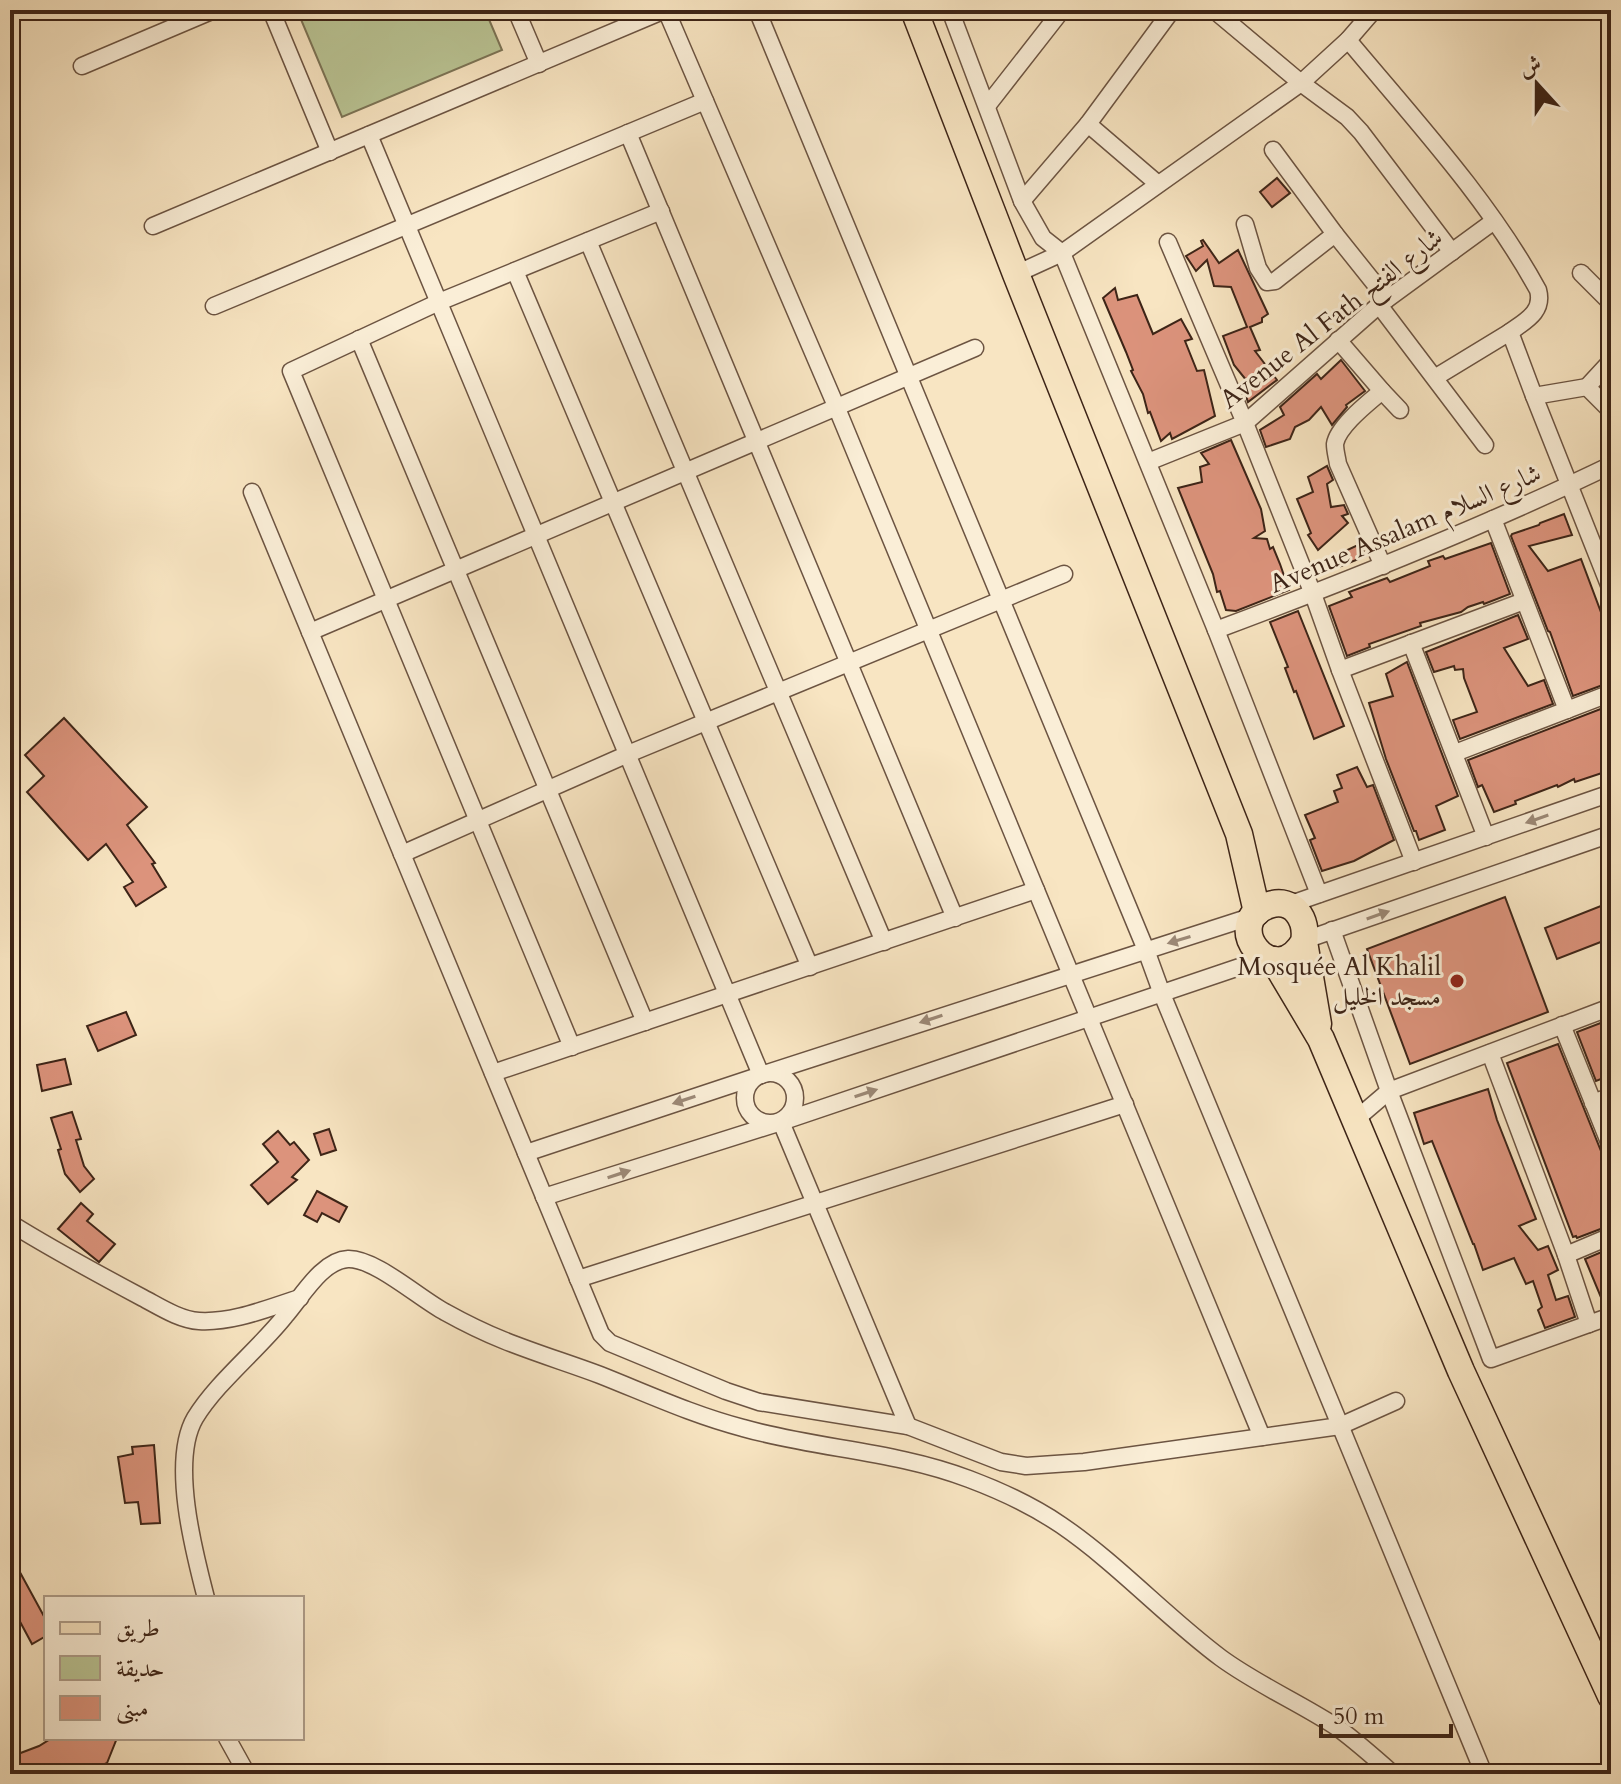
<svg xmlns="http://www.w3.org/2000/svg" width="1621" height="1784" font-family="Cardo,Amiri,serif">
<rect width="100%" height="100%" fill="#f8e5c2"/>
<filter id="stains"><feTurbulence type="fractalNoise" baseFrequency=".0025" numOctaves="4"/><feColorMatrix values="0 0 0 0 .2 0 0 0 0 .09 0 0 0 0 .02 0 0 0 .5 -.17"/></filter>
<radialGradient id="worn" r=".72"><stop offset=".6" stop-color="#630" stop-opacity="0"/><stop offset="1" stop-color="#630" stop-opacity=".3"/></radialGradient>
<polygon fill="#bac595" stroke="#7c7456" stroke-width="2" points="297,10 485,10 502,50 342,117"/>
<g fill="#dc937c" stroke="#3d2417" stroke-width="2">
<polygon points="1277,178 1290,193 1272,207 1260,192"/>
<polygon points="1203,240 1219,263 1238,250 1268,314 1262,318 1262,322 1250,327 1260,350 1255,351 1277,380 1248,402 1242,384 1247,381 1234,365 1223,336 1247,327 1231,287 1214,286 1207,260 1196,271 1186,256 1203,246 1201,241"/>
<polygon points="1115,288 1118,300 1137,295 1153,334 1181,319 1192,339 1185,341 1197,371 1204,370 1215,416 1172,439 1170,433 1161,441 1150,412 1148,413 1143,394 1131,371 1133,370 1126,352 1103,298"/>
<polygon points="1341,360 1365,391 1346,405 1347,407 1332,425 1321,407 1309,420 1295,427 1290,439 1266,447 1260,430 1284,415 1280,407 1317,374 1321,379"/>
<polygon points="1231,440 1261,509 1265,531 1254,538 1267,539 1270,549 1273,547 1280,564 1289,590 1236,611 1226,610 1220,591 1217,592 1213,574 1178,488 1202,482 1200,467 1209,464 1201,453"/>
<polygon points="1327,466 1333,480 1327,484 1331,507 1344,505 1348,514 1342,516 1348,523 1318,550 1308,535 1311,533 1297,499 1313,492 1308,477"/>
<polygon points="1564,514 1572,535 1529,546 1548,571 1581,559 1611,639 1611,682 1573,696 1550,632 1548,631 1511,536 1512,534 1539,525 1540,523"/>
<polygon points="1491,543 1510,594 1484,604 1483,602 1468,607 1461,612 1420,623 1421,626 1369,644 1370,647 1347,656 1329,606 1352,597 1349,592 1387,578 1390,582 1430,566 1428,561 1443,556 1445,559"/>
<polygon points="1360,544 1366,556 1329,571 1324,561"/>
<polygon points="1298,611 1344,726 1314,739 1296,691 1294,692 1285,668 1288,667 1270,622"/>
<polygon points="1518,615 1528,639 1504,648 1528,686 1544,680 1553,704 1460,739 1453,720 1477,712 1464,678 1463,669 1455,670 1454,666 1434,672 1426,652"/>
<polygon points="1407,662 1458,796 1436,806 1445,830 1419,840 1416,831 1414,831 1386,759 1369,703 1393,696 1386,674"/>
<polygon points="1611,705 1611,770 1575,782 1574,779 1558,787 1557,785 1515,801 1516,804 1494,812 1483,787 1482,785 1478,787 1468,760"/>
<polygon points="64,718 147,807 127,825 155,863 152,864 166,887 136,906 124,887 133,882 106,844 88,860 27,792 44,776 25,755"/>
<polygon points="1357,767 1367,787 1373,785 1394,840 1354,861 1322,871 1310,840 1315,838 1305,815 1338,802 1334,791 1342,788 1337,775"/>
<polygon points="1505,897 1548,1012 1410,1064 1367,949"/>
<polygon points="1611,902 1611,938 1557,959 1545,928"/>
<polygon points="126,1012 136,1035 98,1051 87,1026"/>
<polygon points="1611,1019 1611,1075 1596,1081 1577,1032"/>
<polygon points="1558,1044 1601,1151 1605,1156 1611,1158 1611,1225 1577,1238 1576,1236 1573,1237 1507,1063"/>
<polygon points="65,1059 71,1084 42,1091 37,1065"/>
<polygon points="1488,1089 1497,1120 1536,1219 1519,1226 1538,1250 1548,1246 1558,1270 1548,1275 1556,1300 1568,1296 1575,1317 1545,1328 1538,1310 1542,1307 1533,1281 1526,1284 1514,1258 1483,1270 1474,1244 1473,1244 1432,1141 1424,1144 1414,1113"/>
<polygon points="72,1112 81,1139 76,1140 84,1166 94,1179 80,1192 65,1174 58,1150 61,1149 51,1118"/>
<polygon points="329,1129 336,1150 321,1155 314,1134"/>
<polygon points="278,1131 290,1145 294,1142 309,1160 292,1177 297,1180 268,1204 251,1185 278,1162 263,1144"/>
<polygon points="317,1191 347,1207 339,1222 322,1213 317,1222 304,1215"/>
<polygon points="81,1203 93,1214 87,1221 115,1244 99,1262 58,1229"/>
<polygon points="1611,1248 1611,1305 1605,1307 1585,1259"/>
<polygon points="154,1445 160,1523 141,1524 138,1502 125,1503 118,1457 133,1454 132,1447"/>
<polygon points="10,1554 46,1620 46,1636 32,1644 10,1603"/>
<polygon points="52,1738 117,1738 107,1763 84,1774 10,1774 10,1757 39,1746"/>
</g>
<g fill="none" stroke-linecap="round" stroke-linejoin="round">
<defs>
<g id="minor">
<polyline points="271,10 330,152"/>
<polyline points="516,10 539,64"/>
<polyline points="666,10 836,406 1262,1437"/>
<polyline points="757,10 1146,950 1162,994 1484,1774"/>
<polyline points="950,10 1022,201 1043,238 1062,253 1216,630 1319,894"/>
<polyline points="1214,10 1301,83 1347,117 1361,132 1452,252"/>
<path d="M1348,40C1413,118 1489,200 1538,290C1544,312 1525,321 1510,332L1534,396L1611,590"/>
<polyline points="82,66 214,10"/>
<polyline points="987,106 1062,10"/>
<polyline points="1088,124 1158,184"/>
<polyline points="628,133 955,918"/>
<polyline points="369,135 761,1075"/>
<polyline points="1273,150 1335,234 1387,299"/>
<polyline points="1022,201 1088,124 1172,10"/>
<polyline points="1245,224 1258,268 1267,282 1275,281 1280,277 1335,234"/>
<polyline points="153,226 665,10"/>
<polyline points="588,241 884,942"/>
<polyline points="1168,242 1245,423 1313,594 1340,670 1414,862"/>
<polyline points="515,271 810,967"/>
<polyline points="1581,273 1611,303"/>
<polyline points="1016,274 1062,253 1301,83 1348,40 1374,10"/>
<polyline points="1379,305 1485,445"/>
<polyline points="214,306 705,101"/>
<polyline points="359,339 645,1022"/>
<polyline points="1338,340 1382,391 1400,410"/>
<polyline points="1436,377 1510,332"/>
<polyline points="1587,387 1611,361"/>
<polyline points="1587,387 1611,411"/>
<path d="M1382,391C1368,403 1338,426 1335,444C1335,451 1337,457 1338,464L1383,566"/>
<polyline points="1534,396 1587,387"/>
<polyline points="1148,462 1245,423 1379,305 1494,221"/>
<polyline points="252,492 601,1334 610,1343 726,1391 759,1402 908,1426 1001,1462 1026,1466 1084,1462 1340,1426 1396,1401"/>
<polyline points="1493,519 1567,710"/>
<path d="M1216,630C1350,580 1483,527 1611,465"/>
<polyline points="310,632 975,348"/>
<polyline points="1411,643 1486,837"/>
<polyline points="1340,670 1524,601"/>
<polyline points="1455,753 1611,693"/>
<polyline points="402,854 628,754 1064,574"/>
<polyline points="1288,905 1611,793"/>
<polyline points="1332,930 1389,1091 1491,1359 1611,1316"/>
<polyline points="1305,940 1611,834"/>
<polyline points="1562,1025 1611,1147"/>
<polyline points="572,1047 291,371 439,302 661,211"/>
<polyline points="1490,1053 1566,1255 1589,1324"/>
<circle cx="770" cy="1098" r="25"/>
<polyline points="493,1073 1036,890"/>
<polyline points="1593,1103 1611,1096"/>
<polyline points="1355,1120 1389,1091 1611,1007"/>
<polyline points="781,1122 908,1426"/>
<polyline points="526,1153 761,1075 1253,916"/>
<polyline points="544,1197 781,1122 1266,958"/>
<path d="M10,1223C53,1250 98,1274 143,1298C160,1307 180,1320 199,1321C233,1323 268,1308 300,1298"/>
<polyline points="1566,1255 1611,1236"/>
<polyline points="578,1279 1125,1104"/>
<path d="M206,1598C194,1552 170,1461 195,1418C217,1382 258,1350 285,1316C301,1298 322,1260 348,1259C375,1258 420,1299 445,1312C463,1322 483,1332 503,1340C535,1353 568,1363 600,1375C648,1394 693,1415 743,1428C817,1449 896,1451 969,1479C1001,1491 1033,1506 1061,1525C1118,1564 1166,1617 1221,1658C1258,1685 1300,1703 1338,1728C1357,1742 1375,1758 1393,1774"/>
<polyline points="227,1738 247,1774"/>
</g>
<g id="primary">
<polyline points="914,10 1016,274 1239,834 1257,912"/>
<path d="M1304,942C1273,994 1219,922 1269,905C1294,897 1308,920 1304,942L1318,1024"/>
<polyline points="1274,960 1321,1039 1461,1371 1611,1696"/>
</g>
</defs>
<use href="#minor" stroke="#6c5442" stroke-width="19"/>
<use href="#primary" stroke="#3d2417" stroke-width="29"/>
<use href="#minor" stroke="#faeed7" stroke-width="16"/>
<use href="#primary" stroke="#f8e5c2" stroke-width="26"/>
</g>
<defs><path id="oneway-solid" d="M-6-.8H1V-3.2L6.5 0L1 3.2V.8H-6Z" transform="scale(2)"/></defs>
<g fill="#9c8977">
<use href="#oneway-solid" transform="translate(1537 819) rotate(161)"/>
<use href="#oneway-solid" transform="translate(1378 915) rotate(-19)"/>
<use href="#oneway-solid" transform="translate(1179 940) rotate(163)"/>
<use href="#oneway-solid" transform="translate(931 1019) rotate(162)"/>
<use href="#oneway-solid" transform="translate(866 1093) rotate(-18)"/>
<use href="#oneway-solid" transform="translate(684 1100) rotate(162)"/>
<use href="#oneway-solid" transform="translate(619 1174) rotate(-18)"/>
</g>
<circle fill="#8f2418" stroke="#faeed7" stroke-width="3" cx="1457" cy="981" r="8"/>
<g text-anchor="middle" stroke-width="6" stroke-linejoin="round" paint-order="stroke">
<g font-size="26" fill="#3d2417" stroke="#faeed7">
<text transform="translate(1331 318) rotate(-38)" y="9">Avenue Al Fath شارع الفتح</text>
<text transform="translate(1405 528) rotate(-23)" y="9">Avenue Assalam شارع السلام</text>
</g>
<g font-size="26" fill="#3d2417" stroke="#faeed7" text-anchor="end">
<text x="1441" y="975">Mosquée Al Khalil<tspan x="1441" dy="30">مسجد الخليل</tspan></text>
</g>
</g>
<rect width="1621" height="1784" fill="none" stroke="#f8e5c2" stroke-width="40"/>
<rect x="12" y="12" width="1597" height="1760" fill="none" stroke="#3d2417" stroke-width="4"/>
<rect x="20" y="20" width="1581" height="1744" fill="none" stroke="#3d2417" stroke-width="2"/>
<rect x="44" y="1596" width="260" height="144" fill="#faeed7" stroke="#ae9d8a" stroke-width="2"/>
<rect x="60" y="1622" width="40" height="12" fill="#f8e5c2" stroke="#ae9d8a" stroke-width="2"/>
<text x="116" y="1636" font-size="24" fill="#3d2417">طريق</text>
<rect x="60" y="1656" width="40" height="24" fill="#bac595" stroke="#ae9d8a" stroke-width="2"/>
<text x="116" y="1676" font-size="24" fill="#3d2417">حديقة</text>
<rect x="60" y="1696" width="40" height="24" fill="#dc937c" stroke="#ae9d8a" stroke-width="2"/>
<text x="116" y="1716" font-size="24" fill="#3d2417">مبنى</text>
<g transform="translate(1537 84) rotate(339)" stroke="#faeed7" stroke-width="6" paint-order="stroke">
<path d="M0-6L14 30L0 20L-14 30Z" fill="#3d2417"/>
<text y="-12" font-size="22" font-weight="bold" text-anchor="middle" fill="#3d2417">ش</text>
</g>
<path d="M1321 1724v12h130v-12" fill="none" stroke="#3d2417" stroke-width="4"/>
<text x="1333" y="1724" font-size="24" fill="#3d2417" stroke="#faeed7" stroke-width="6" paint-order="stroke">50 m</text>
<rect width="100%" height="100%" filter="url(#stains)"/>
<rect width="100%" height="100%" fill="url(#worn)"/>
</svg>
